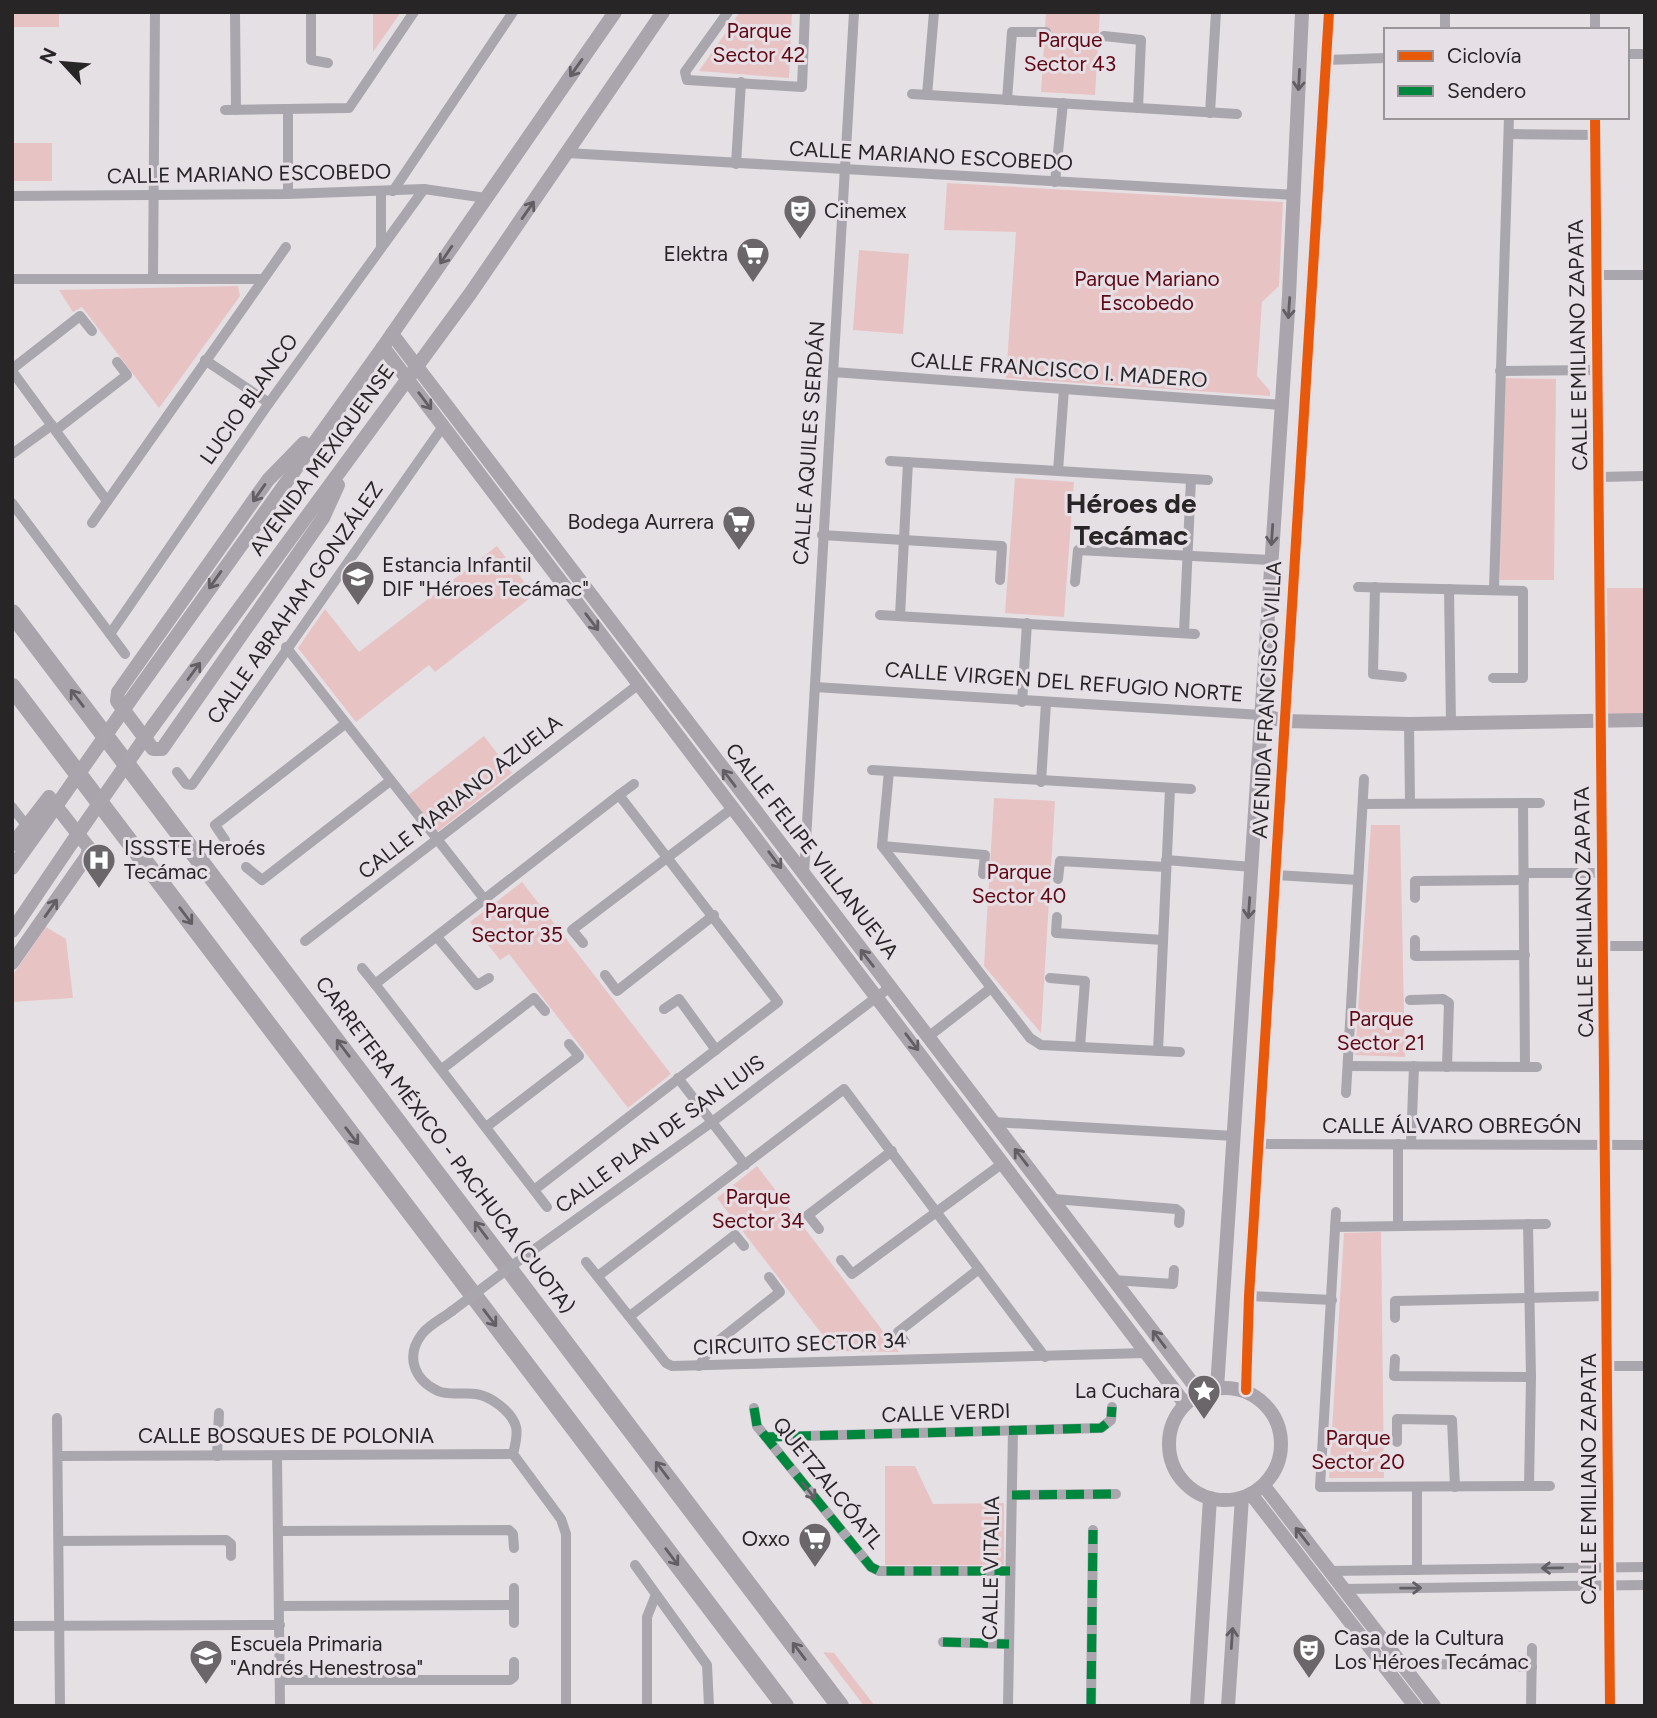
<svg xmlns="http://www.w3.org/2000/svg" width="1657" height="1718" font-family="Figtree,sans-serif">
<rect width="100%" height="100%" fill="#e5e0e4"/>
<g fill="#e8c3c4">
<rect x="12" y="12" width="47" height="15"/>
<polygon points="373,12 401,12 373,52"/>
<polygon points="740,12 792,12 789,78 699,71"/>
<polygon points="1046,12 1100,12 1095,95 1041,92"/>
<rect x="12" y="143" width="40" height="38"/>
<polygon points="947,183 1283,202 1279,286 1262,302 1257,376 1270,391 1270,396 1006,378 1016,232 944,230"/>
<polygon points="859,250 909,254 903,334 853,330"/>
<polygon points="238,286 240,296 159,408 82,307 73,312 59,290"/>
<polygon points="1502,378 1556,379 1554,580 1500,580"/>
<polygon points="1015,478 1074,482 1064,617 1005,613"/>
<polygon points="497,546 534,595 435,672 429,665 356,722 298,648 325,609 359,652"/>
<polygon points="1605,588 1645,588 1645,714 1606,715"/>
<polygon points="484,736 512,773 436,833 407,796"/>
<polygon points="994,798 1055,801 1041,1033 984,966"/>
<polygon points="1371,825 1400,825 1405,1057 1355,1055"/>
<polygon points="522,882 671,1074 628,1108 509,954 500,960 470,922"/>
<polygon points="46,927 66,939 73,998 12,1002 12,976"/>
<polygon points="757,1166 899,1352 835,1351 717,1198"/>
<polygon points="1381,1232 1384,1478 1329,1478 1344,1233"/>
<polygon points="885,1466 915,1466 933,1504 1004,1503 1004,1565 885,1565"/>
<polygon points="823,1652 834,1653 875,1706 864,1706"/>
</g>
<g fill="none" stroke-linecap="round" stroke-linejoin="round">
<g stroke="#aaa6ae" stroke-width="10">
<polyline points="235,12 236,110"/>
<polyline points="311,12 311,60 328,63"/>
<polyline points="728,12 685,72 687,80 802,87 805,12"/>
<polyline points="1445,12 1445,30"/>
<polyline points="1595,12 1595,30"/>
<polyline points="1104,36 1141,40 1138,108"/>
<polyline points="1627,54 1645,54"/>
<polyline points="1326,60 1386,58"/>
<polyline points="912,94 1237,114"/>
<polyline points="927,95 934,12"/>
<polyline points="1007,100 1012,32 1046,32"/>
<polyline points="225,110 349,108 414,12"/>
<polyline points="1210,113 1216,12"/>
<polyline points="1595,117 1610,1706"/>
<polyline points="1510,134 1596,135"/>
<polyline points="567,153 1294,195"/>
<polyline points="736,164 741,82"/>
<polyline points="1055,182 1063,103"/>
<polyline points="381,191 381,248"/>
<polyline points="393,191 513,12"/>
<polyline points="288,194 288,110"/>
<polyline points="12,196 288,194 424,189 486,198"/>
<polyline points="1597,275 1645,275"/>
<polyline points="12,279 263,279"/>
<polyline points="153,279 155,12"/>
<polyline points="205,360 269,403"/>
<polyline points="12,369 80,316 92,331"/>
<polyline points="12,371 107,501"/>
<polyline points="1500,371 1597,370"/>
<polyline points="833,372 1282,405"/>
<polyline points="56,430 127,375 117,362"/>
<polyline points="12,454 52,425"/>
<polyline points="890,461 1208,480"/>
<polyline points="1058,471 1064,389"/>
<polyline points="1599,477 1645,476"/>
<polyline points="12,503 125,654"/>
<polyline points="92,523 286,247"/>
<polyline points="822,535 1002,546 1000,580"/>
<polyline points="1075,582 1078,550 1270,560"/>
<polyline points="1358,587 1523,591 1523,678 1493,678"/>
<polyline points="1375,587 1373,674 1402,677"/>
<polyline points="1449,589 1451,725"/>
<polyline points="1494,589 1509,117"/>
<polyline points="880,615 1195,634"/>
<polyline points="900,616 908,462"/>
<polyline points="1184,633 1191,479"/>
<polyline points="110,634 269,403 424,189"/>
<polyline points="286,647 485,900"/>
<polyline points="815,687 1261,715"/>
<polyline points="1022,702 1027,623"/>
<polyline points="1409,724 1410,803"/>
<polyline points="872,770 1191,789"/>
<polyline points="889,771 882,846 1030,1038 1041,1045 1180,1052"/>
<polyline points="177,772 186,784 192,785 444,425"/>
<polyline points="1041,782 1046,703"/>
<polyline points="619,795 634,784"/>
<polyline points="1523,803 1525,1067"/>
<polyline points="1363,804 1540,803"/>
<polyline points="12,807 26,825"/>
<polyline points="225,840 215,825 345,724"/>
<polyline points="882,846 985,855 983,874"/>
<polyline points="1166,860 1252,867"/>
<polyline points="246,867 262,880 390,781"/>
<polyline points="1524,873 1604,873"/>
<polyline points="804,875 854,12"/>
<polyline points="1276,875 1358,880"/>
<polyline points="1058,879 1060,861 1166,867"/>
<polyline points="1415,898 1415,881 1524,880"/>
<polyline points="1057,917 1056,933 1163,940"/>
<polyline points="437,937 477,985 489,978"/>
<polyline points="1415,940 1415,956 1525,955"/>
<polyline points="305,941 639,684"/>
<polyline points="583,943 572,930 734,807"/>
<polyline points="1606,946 1645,946"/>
<polyline points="362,968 375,984"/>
<polyline points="605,975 617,991 714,915"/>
<polyline points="1050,978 1085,981 1080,1047"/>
<polyline points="1410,1000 1443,999 1449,1003 1447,1067"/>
<polyline points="664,1009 679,999 716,1050"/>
<polyline points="928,1037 991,988"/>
<polyline points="1158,1051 1170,789"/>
<polyline points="1348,1066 1537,1067"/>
<polyline points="442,1069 534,998 545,1011"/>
<polyline points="678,1078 745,1165"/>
<polyline points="1346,1093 1364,779"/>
<polyline points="994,1122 1234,1136"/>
<polyline points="486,1127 579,1056 569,1044"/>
<polyline points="1258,1144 1645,1145"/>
<polyline points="1411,1144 1414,1066"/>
<polyline points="534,1190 778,1002 619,795 375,984 547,1207"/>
<polyline points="1054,1199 1176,1209 1180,1212 1179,1223"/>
<polyline points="1336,1212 1320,1487 1550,1486"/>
<polyline points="1528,1224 1531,1377 1529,1486"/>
<polyline points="1398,1226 1398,1144"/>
<polyline points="1335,1227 1546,1224"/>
<polyline points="819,1229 808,1215 892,1151"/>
<polyline points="525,1256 712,1122 890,987"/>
<polyline points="841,1260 852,1274 1003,1163"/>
<polyline points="586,1262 666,1363 672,1366 1146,1353"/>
<polyline points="598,1276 844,1089 1045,1357"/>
<polyline points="1113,1280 1173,1284 1174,1270"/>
<polyline points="1249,1296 1332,1300"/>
<path d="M452,1311C443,1318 429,1325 422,1334C405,1356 414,1380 438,1391C449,1396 464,1392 476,1394C491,1396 512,1412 516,1427C518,1435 515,1446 513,1454L561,1519L566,1534V1706"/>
<polyline points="630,1316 735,1235 744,1246"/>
<polyline points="1395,1318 1395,1301 1608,1296"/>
<polyline points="905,1342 898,1332 979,1269"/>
<polyline points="1395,1359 1394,1376 1531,1377"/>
<polyline points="699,1366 712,1346 780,1292 769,1277"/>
<polyline points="1607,1366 1645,1366"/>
<polyline points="754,1408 757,1426 871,1567 879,1571 1010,1571"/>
<polyline points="57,1418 60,1706"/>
<polyline points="766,1437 1101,1428 1111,1420 1112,1407"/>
<polyline points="1397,1442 1397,1419 1452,1420 1455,1487"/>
<polyline points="59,1456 513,1454"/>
<polyline points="217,1456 219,1413"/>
<polyline points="277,1456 280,1706"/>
<polyline points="1417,1488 1417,1570"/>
<polyline points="1012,1495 1116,1494"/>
<polyline points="278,1531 509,1530 513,1534 514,1548"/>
<polyline points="59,1541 226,1540 231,1544 231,1556"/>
<polyline points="635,1565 707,1665 709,1706"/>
<polyline points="1329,1571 1645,1567"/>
<polyline points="1343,1589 1645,1585"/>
<polyline points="279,1606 514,1605"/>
<polyline points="514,1623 514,1588"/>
<polyline points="12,1626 280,1625"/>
<polyline points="943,1642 1009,1644"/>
<polyline points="1401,1663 1532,1667"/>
<polyline points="280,1680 510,1680 514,1677 514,1662"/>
<polyline points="647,1706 647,1617 655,1597"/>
<polyline points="1008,1706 1013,1430"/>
<polyline points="1091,1706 1093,1530"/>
<polyline points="1531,1706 1532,1648"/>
</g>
<g stroke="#aaa4ad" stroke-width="14">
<polyline points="392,334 1200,1393"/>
<polyline points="383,347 1185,1404"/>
<polyline points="304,443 268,480 118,692 117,701 153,749 162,749 323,518 338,485"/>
<polyline points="129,702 383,347 615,12"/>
<polyline points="1261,715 1284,721 1409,724 1645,720"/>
<polyline points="153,726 470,294 663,12"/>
<polyline points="12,845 49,797 89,848 87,856 12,963"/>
<polyline points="12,868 47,819"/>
<polyline points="12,931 73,841"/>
<circle cx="1225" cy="1444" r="56"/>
<polyline points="1217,1388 1289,296 1302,12"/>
<polyline points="1246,1390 1249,1296 1329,12"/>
<polyline points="1264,1486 1434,1706"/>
<polyline points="1251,1494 1415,1706"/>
<polyline points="1197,1706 1210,1498"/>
<polyline points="1228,1706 1242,1498"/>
</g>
<g stroke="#a9a4ac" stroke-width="18">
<polyline points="12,613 840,1706"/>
<polyline points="12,687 785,1706"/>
</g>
<polyline stroke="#aaa6ae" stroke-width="10" points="452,1311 525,1256"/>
<g stroke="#aaa4ad" stroke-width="14">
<polyline points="47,819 129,702"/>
<polyline points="73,841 153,726"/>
</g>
<g stroke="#00873e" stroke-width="9" stroke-dasharray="18 9" stroke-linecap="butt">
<polyline points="754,1408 757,1426 871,1567 879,1571 1010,1571"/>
<polyline points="766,1437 1101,1428 1111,1420 1112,1407"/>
<polyline points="1012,1495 1116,1494"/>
<polyline points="943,1642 1009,1644"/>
<polyline points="1091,1706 1093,1530"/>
</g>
<defs>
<g id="cycleway">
<polyline points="1595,117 1610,1706"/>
<polyline points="1246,1390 1249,1296 1329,12"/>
</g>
</defs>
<use href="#cycleway" stroke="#e6dfe5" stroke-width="15"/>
<use href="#cycleway" stroke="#e8590c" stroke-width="10"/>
</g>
<defs><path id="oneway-shaft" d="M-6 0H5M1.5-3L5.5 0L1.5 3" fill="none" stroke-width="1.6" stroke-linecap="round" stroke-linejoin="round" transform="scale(1.75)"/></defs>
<g stroke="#625e63">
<use href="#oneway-shaft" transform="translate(576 68) rotate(125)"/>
<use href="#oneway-shaft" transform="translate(1299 80) rotate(93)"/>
<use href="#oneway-shaft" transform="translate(528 210) rotate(-55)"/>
<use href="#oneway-shaft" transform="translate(446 255) rotate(124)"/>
<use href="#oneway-shaft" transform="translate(1289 308) rotate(94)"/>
<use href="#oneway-shaft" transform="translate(425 401) rotate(53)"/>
<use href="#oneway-shaft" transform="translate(259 493) rotate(125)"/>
<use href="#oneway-shaft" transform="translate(1272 535) rotate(94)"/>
<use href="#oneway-shaft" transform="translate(215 580) rotate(125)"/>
<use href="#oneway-shaft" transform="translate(592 622) rotate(53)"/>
<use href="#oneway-shaft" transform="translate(194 671) rotate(-54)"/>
<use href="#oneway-shaft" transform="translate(77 698) rotate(-127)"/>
<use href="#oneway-shaft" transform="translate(729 778) rotate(-127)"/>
<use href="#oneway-shaft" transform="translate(775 860) rotate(53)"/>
<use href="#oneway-shaft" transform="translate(51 908) rotate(-55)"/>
<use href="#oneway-shaft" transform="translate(1249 908) rotate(94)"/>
<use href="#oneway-shaft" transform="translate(186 916) rotate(53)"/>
<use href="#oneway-shaft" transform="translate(867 958) rotate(-128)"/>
<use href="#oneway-shaft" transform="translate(912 1042) rotate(53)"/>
<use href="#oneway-shaft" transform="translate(343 1048) rotate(-127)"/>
<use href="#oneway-shaft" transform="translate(352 1136) rotate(53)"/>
<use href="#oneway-shaft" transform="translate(1021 1157) rotate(-128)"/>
<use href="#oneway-shaft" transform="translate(481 1230) rotate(-127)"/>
<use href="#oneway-shaft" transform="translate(490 1318) rotate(53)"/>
<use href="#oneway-shaft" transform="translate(1159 1339) rotate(-127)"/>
<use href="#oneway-shaft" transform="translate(662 1470) rotate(-127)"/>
<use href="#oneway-shaft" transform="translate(1302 1536) rotate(-128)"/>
<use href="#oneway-shaft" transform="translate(672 1557) rotate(53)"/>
<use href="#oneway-shaft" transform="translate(1232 1638) rotate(-86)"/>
<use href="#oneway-shaft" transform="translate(799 1651) rotate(-127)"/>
</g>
<g stroke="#625f64">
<use href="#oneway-shaft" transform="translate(809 1491) rotate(52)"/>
<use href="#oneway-shaft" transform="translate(1552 1568) rotate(179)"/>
<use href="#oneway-shaft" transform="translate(1411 1588) rotate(-1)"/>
</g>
<defs>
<symbol id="theatre-pin" viewBox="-11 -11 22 30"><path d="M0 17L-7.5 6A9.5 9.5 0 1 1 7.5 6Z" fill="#6a6669" stroke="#e6dfe5"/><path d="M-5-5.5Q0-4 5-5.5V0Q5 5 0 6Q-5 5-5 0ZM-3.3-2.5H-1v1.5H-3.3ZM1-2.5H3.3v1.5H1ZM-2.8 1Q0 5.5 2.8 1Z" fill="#fff"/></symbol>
<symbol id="supermarket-pin" viewBox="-11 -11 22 30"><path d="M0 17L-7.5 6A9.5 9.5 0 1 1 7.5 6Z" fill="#6a6669" stroke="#e6dfe5"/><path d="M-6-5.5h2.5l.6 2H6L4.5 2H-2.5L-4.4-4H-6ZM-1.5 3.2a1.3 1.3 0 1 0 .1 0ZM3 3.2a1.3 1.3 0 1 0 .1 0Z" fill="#fff"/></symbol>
<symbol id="school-pin" viewBox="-11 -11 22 30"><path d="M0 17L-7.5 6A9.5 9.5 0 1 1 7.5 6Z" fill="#6a6669" stroke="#e6dfe5"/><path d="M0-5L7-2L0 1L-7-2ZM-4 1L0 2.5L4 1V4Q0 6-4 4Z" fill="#fff"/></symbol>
<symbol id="hospital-pin" viewBox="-11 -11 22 30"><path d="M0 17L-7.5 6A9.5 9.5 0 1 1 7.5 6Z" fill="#6a6669" stroke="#e6dfe5"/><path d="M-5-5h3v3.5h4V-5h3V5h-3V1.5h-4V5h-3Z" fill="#fff"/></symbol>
<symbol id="sight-pin" viewBox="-11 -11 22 30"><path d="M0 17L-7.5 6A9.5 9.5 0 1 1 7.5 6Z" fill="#6a6669" stroke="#e6dfe5"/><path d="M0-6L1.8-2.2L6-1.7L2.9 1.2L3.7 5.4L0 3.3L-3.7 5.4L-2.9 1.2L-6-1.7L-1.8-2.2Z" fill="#fff"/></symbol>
</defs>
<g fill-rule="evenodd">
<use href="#theatre-pin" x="781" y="192" width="38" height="52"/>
<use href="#supermarket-pin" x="734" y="235" width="38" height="52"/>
<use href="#supermarket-pin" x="720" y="503" width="38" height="52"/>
<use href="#school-pin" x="339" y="558" width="38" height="52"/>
<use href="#hospital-pin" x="80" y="841" width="38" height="52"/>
<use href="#sight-pin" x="1185" y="1372" width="38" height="52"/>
<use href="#supermarket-pin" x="796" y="1520" width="38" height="52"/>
<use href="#theatre-pin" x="1290" y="1631" width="38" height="52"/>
<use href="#school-pin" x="187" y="1637" width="38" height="52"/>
</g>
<g text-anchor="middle" stroke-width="6" stroke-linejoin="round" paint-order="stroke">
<g font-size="21" fill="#600814" stroke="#e6dfe5">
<text x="759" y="38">Parque<tspan x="759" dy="24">Sector 42</tspan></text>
<text x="1070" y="47">Parque<tspan x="1070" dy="24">Sector 43</tspan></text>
<text x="1147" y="286">Parque Mariano<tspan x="1147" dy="24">Escobedo</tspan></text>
<text x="1019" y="879">Parque<tspan x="1019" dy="24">Sector 40</tspan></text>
<text x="517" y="918">Parque<tspan x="517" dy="24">Sector 35</tspan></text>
<text x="1381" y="1026">Parque<tspan x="1381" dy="24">Sector 21</tspan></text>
<text x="758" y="1204">Parque<tspan x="758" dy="24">Sector 34</tspan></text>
<text x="1358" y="1445">Parque<tspan x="1358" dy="24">Sector 20</tspan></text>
</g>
<g font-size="21" fill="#282527" stroke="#e6dfe5">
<text transform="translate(931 156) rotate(3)" y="7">CALLE MARIANO ESCOBEDO</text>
<text transform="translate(249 174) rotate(-1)" y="7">CALLE MARIANO ESCOBEDO</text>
<text transform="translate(1578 345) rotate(-91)" y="7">CALLE EMILIANO ZAPATA</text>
<text transform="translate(1059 370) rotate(4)" y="7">CALLE FRANCISCO I. MADERO</text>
<text transform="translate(249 399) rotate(-55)" y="7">LUCIO BLANCO</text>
<text transform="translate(809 443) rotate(-86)" y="7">CALLE AQUILES SERDÁN</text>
<text transform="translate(322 460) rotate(-54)" y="7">AVENIDA MEXIQUENSE</text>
<text transform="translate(295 603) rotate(-55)" y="7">CALLE ABRAHAM GONZÁLEZ</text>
<text transform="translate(1064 682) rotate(4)" y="7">CALLE VIRGEN DEL REFUGIO NORTE</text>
<text transform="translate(1267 700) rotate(-87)" y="7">AVENIDA FRANCISCO VILLA</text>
<text transform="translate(460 797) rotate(-38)" y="7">CALLE MARIANO AZUELA</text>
<text transform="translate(812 851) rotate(52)" y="7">CALLE FELIPE VILLANUEVA</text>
<text transform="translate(1584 912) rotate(-91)" y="7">CALLE EMILIANO ZAPATA</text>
<text x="1452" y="1133">CALLE ÁLVARO OBREGÓN</text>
<text transform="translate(660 1134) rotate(-36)" y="7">CALLE PLAN DE SAN LUIS</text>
<text transform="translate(445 1145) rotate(53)" y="7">CARRETERA MÉXICO - PACHUCA (CUOTA)</text>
<text transform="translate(800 1344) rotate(-2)" y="7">CIRCUITO SECTOR 34</text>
<text transform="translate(946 1413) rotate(-2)" y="7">CALLE VERDI</text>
<text x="286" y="1443">CALLE BOSQUES DE POLONIA</text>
<text transform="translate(1589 1479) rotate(-90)" y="7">CALLE EMILIANO ZAPATA</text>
<text transform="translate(828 1483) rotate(51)" y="7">QUETZALCÓATL</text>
<text transform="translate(991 1568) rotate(-89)" y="7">CALLE VITALIA</text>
</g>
<g font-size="21" fill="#282527" stroke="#e6dfe5" text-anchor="start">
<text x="824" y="218">Cinemex</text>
<text x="728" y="261" text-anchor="end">Elektra</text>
<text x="714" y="529" text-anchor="end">Bodega Aurrera</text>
<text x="382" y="572">Estancia Infantil<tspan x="382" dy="24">DIF "Héroes Tecámac"</tspan></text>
<text x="124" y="855">ISSSTE Heroés<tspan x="124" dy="24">Tecámac</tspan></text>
<text x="1180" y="1398" text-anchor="end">La Cuchara</text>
<text x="790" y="1546" text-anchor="end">Oxxo</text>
<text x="1334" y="1645">Casa de la Cultura<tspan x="1334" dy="24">Los Héroes Tecámac</tspan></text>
<text x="230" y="1651">Escuela Primaria<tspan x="230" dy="24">"Andrés Henestrosa"</tspan></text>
</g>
<g font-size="28" font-weight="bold" fill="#282527" stroke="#e6dfe5">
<text x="1131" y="513">Héroes de<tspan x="1131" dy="32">Tecámac</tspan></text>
</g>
</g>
<rect width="1657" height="1718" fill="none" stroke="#282527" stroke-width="28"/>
<rect x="1384" y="28" width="245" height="91" fill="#e6dfe5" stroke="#9a9599" stroke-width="2"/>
<rect x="1398" y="51" width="35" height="10" fill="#e8590c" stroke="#9a9599" stroke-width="2"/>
<text x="1447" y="63" font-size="21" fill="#282527">Ciclovía</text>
<rect x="1398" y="86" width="35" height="10" fill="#00873e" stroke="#9a9599" stroke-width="2"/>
<text x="1447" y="98" font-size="21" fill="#282527">Sendero</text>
<g transform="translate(63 63) rotate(296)" stroke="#e6dfe5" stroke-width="5" paint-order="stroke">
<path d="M0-5L12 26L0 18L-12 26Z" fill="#282527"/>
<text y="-10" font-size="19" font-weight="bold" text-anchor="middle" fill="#282527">N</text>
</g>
</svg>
